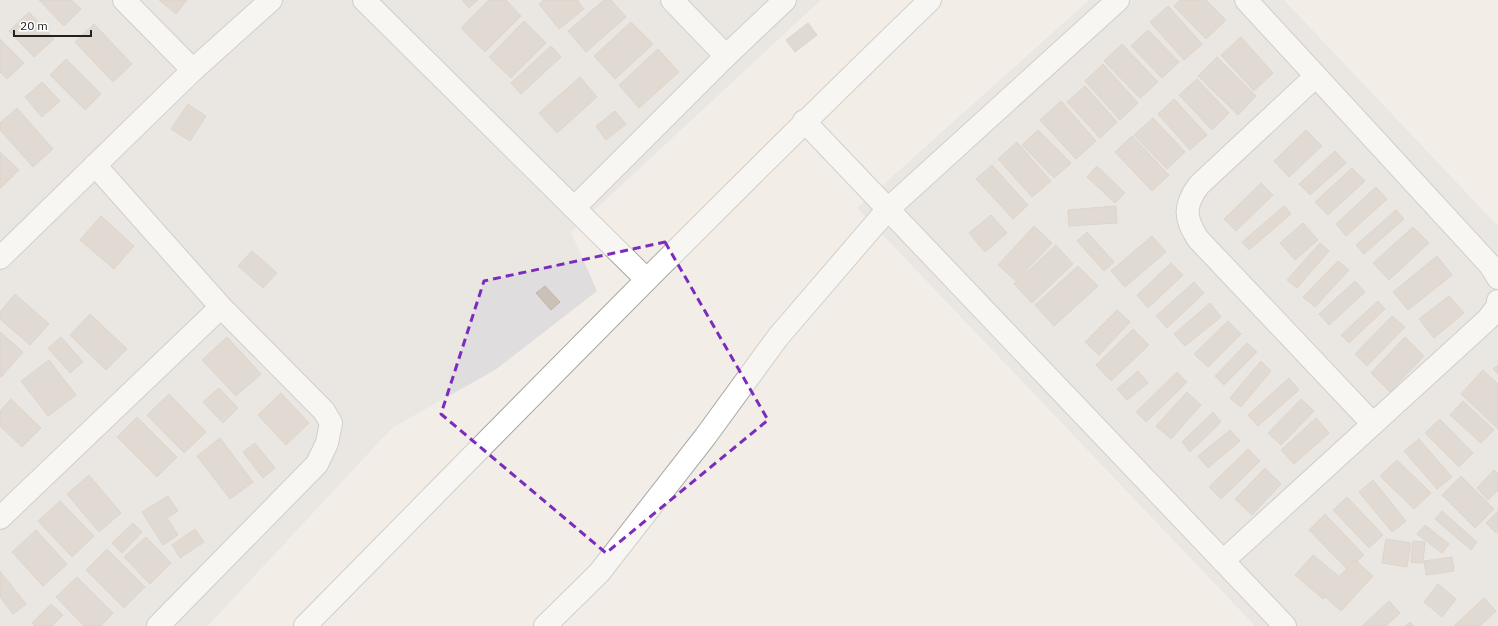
<svg xmlns="http://www.w3.org/2000/svg" width="1498" height="626" font-family="'IBM Plex Sans',sans-serif">
<rect width="100%" height="100%" fill="#f2eee7"/>
<g fill="#dfdddd">
<polygon points="0,0 821,0 571,232 597,291 495,370 392,428 208,626 0,626"/>
<polygon points="1089,0 1284,0 1498,226 1498,626 1255,626 857,208"/>
</g>
<g fill="#cac1b9" stroke="#c4b5a8">
<polygon points="39,0 71,0 81,9 64,26"/>
<polygon points="159,0 187,0 176,14"/>
<polygon points="462,0 478,0 469,8"/>
<polygon points="489,0 506,0 521,16 485,52 461,28"/>
<polygon points="544,0 579,0 578,1 584,9 559,29 539,4"/>
<polygon points="604,0 611,0 626,17 586,52 568,31"/>
<polygon points="1180,0 1206,0 1226,20 1206,39 1174,6"/>
<polygon points="1168,6 1202,44 1184,60 1150,22"/>
<polygon points="29,12 54,39 34,57 9,31"/>
<polygon points="524,21 546,43 511,78 489,57"/>
<polygon points="631,22 653,44 615,79 594,56"/>
<polygon points="808,23 817,35 795,52 786,40"/>
<polygon points="94,24 132,64 113,82 75,42"/>
<polygon points="1148,30 1179,62 1162,78 1131,46"/>
<polygon points="1241,37 1273,73 1254,91 1221,55"/>
<polygon points="0,39 24,63 7,79 0,72"/>
<polygon points="1122,44 1158,82 1140,98 1104,61"/>
<polygon points="551,46 561,57 521,94 511,83"/>
<polygon points="658,49 679,72 639,108 619,85"/>
<polygon points="1217,57 1256,96 1238,115 1198,76"/>
<polygon points="66,59 101,94 85,110 50,75"/>
<polygon points="1103,64 1138,103 1120,120 1085,81"/>
<polygon points="580,77 597,97 557,133 539,113"/>
<polygon points="1197,79 1229,113 1212,130 1179,95"/>
<polygon points="42,82 60,101 42,117 25,97"/>
<polygon points="1085,86 1117,122 1100,138 1067,102"/>
<polygon points="1174,99 1207,135 1190,150 1158,114"/>
<polygon points="1061,101 1096,141 1076,159 1040,120"/>
<polygon points="188,104 206,116 190,141 171,129"/>
<polygon points="17,108 53,149 33,167 0,130 0,123"/>
<polygon points="615,111 626,124 606,140 596,126"/>
<polygon points="1153,118 1185,152 1167,169 1134,135"/>
<polygon points="1038,130 1071,163 1054,178 1022,145"/>
<polygon points="1306,130 1322,146 1289,177 1274,161"/>
<polygon points="1132,136 1169,175 1152,191 1115,152"/>
<polygon points="1017,142 1051,181 1032,197 998,159"/>
<polygon points="1335,151 1346,163 1310,195 1299,184"/>
<polygon points="0,152 19,170 0,189"/>
<polygon points="992,165 1028,205 1013,219 976,179"/>
<polygon points="1097,166 1125,193 1115,203 1087,177"/>
<polygon points="1352,168 1365,181 1328,215 1315,202"/>
<polygon points="1261,183 1273,195 1236,231 1224,219"/>
<polygon points="1376,187 1387,199 1346,236 1336,224"/>
<polygon points="1116,206 1117,223 1069,226 1068,210"/>
<polygon points="1284,206 1291,214 1249,250 1242,242"/>
<polygon points="1396,210 1404,219 1364,254 1356,245"/>
<polygon points="991,215 1007,233 985,252 969,233"/>
<polygon points="101,216 134,246 114,269 80,240"/>
<polygon points="1303,223 1318,240 1295,260 1280,243"/>
<polygon points="1034,226 1052,243 1016,281 998,265"/>
<polygon points="1413,227 1429,243 1389,280 1373,263"/>
<polygon points="1087,232 1114,262 1104,271 1077,241"/>
<polygon points="1152,236 1166,252 1125,287 1111,271"/>
<polygon points="1320,243 1329,251 1297,288 1287,280"/>
<polygon points="1056,245 1073,264 1032,303 1014,284"/>
<polygon points="252,251 277,273 263,288 238,266"/>
<polygon points="1437,256 1452,275 1408,310 1393,292"/>
<polygon points="1338,261 1349,270 1315,307 1303,297"/>
<polygon points="1171,263 1183,275 1148,308 1137,295"/>
<polygon points="1078,266 1098,286 1054,326 1035,305"/>
<polygon points="1355,281 1365,292 1329,325 1319,314"/>
<polygon points="1194,282 1204,293 1167,328 1156,316"/>
<polygon points="545,286 560,302 551,310 536,293"/>
<polygon points="15,294 49,324 30,345 0,319 0,312"/>
<polygon points="1449,296 1464,313 1434,338 1419,319"/>
<polygon points="1378,301 1385,309 1349,343 1341,335"/>
<polygon points="1210,303 1221,317 1185,346 1174,334"/>
<polygon points="1117,310 1130,322 1099,355 1085,342"/>
<polygon points="90,314 127,349 106,370 70,335"/>
<polygon points="1392,316 1405,327 1367,366 1355,354"/>
<polygon points="1228,321 1241,334 1208,367 1194,354"/>
<polygon points="1133,329 1149,345 1111,381 1096,365"/>
<polygon points="0,332 23,352 1,377 0,376"/>
<polygon points="61,337 83,362 70,373 48,348"/>
<polygon points="227,337 261,374 236,396 202,360"/>
<polygon points="1405,337 1424,356 1390,392 1371,373"/>
<polygon points="1247,343 1257,352 1224,385 1215,376"/>
<polygon points="49,360 76,395 48,416 21,381"/>
<polygon points="1261,361 1271,371 1241,407 1230,398"/>
<polygon points="1498,365 1498,374 1493,369"/>
<polygon points="1483,370 1498,384 1498,429 1461,394"/>
<polygon points="1138,371 1148,383 1127,400 1117,389"/>
<polygon points="1177,372 1187,382 1146,422 1136,412"/>
<polygon points="1289,378 1299,390 1258,426 1248,415"/>
<polygon points="219,388 238,408 223,423 203,402"/>
<polygon points="1187,392 1201,405 1171,439 1156,426"/>
<polygon points="281,393 309,423 286,445 258,415"/>
<polygon points="169,394 206,432 184,453 147,415"/>
<polygon points="11,399 41,428 22,447 0,426 0,411"/>
<polygon points="1301,399 1314,411 1281,445 1268,433"/>
<polygon points="1463,401 1494,430 1481,443 1450,415"/>
<polygon points="1213,412 1221,422 1190,452 1182,442"/>
<polygon points="137,417 177,457 157,477 117,437"/>
<polygon points="1316,418 1329,433 1294,464 1281,450"/>
<polygon points="1440,419 1473,453 1459,467 1425,433"/>
<polygon points="1230,430 1240,441 1208,468 1198,456"/>
<polygon points="220,438 253,482 230,499 197,456"/>
<polygon points="1419,439 1452,477 1437,489 1404,451"/>
<polygon points="255,443 275,468 263,478 243,452"/>
<polygon points="1248,449 1260,461 1221,499 1209,487"/>
<polygon points="1397,460 1431,493 1414,509 1380,476"/>
<polygon points="1265,468 1281,484 1252,515 1235,499"/>
<polygon points="1494,470 1498,473 1498,490 1488,500 1477,488"/>
<polygon points="89,475 121,513 99,532 67,494"/>
<polygon points="1461,476 1494,509 1475,528 1442,495"/>
<polygon points="1373,480 1406,521 1392,532 1359,492"/>
<polygon points="168,496 178,511 167,518 178,535 163,545 142,512"/>
<polygon points="1347,497 1383,535 1369,548 1333,510"/>
<polygon points="60,501 94,536 72,557 38,521"/>
<polygon points="1442,511 1477,542 1471,550 1435,519"/>
<polygon points="1498,511 1498,531 1496,533 1486,523"/>
<polygon points="1325,514 1364,555 1348,570 1309,530"/>
<polygon points="133,523 142,532 122,553 112,543"/>
<polygon points="1425,525 1449,544 1442,553 1417,534"/>
<polygon points="195,529 204,542 180,558 172,545"/>
<polygon points="36,530 67,564 43,586 12,552"/>
<polygon points="146,537 171,563 150,584 124,557"/>
<polygon points="1386,539 1411,543 1407,567 1382,563"/>
<polygon points="1413,541 1425,542 1423,563 1411,562"/>
<polygon points="107,549 145,587 124,608 86,570"/>
<polygon points="1313,555 1341,578 1323,599 1295,575"/>
<polygon points="1452,557 1454,571 1426,575 1424,561"/>
<polygon points="1355,560 1373,576 1341,611 1322,594"/>
<polygon points="0,571 26,604 13,614 0,597"/>
<polygon points="77,577 113,613 101,626 84,626 56,597"/>
<polygon points="1438,584 1456,599 1442,617 1424,602"/>
<polygon points="1484,598 1496,611 1480,626 1454,626"/>
<polygon points="1389,601 1400,613 1386,626 1362,626"/>
<polygon points="51,604 63,615 52,626 35,626 32,623"/>
<polygon points="1410,622 1414,626 1405,626"/>
</g>
<g fill="none" stroke-linecap="round" stroke-linejoin="round">
<defs>
<g id="minor">
<polyline points="124,0 193,70"/>
<polyline points="364,0 646,279"/>
<polyline points="672,0 726,56"/>
<polyline points="1246,0 1490,265 1498,278"/>
<path d="M1316,76L1199,185C1184,205 1184,218 1198,239L1373,424"/>
<polyline points="804,121 1285,626"/>
<polyline points="95,165 221,307 324,411 331,423 327,443 317,464 158,626"/>
<polyline points="574,208 726,56 785,0"/>
<polyline points="0,258 193,70 271,0"/>
<polyline points="0,518 221,307"/>
<polyline points="1223,561 1488,319 1497,307 1498,301"/>
<path d="M305,626C512,416 718,205 930,0"/>
<polyline points="545,626 599,573 705,437 778,337 888,209 1118,0"/>
</g>
</defs>
<use href="#minor" stroke="#a8a8a8" stroke-width="24"/>
<use href="#minor" stroke="#fff" stroke-width="22"/>
</g>
<path d="M0 0H1498V626H0ZM665,242L768,420L606,553L441,414L484,281Z" fill="#f2eee7" fill-opacity=".55" fill-rule="evenodd"/>
<path fill="none" stroke="#7b2cbf" stroke-width="3" stroke-dasharray="8 5" stroke-linejoin="round" d="M665,242L768,420L606,553L441,414L484,281Z"/>
<path d="M14 30v6h77v-6" fill="none" stroke="#212121" stroke-width="2"/>
<text x="20" y="30" font-size="12" fill="#212121" stroke="#ffffff" stroke-width="3" paint-order="stroke">20 m</text>
</svg>
